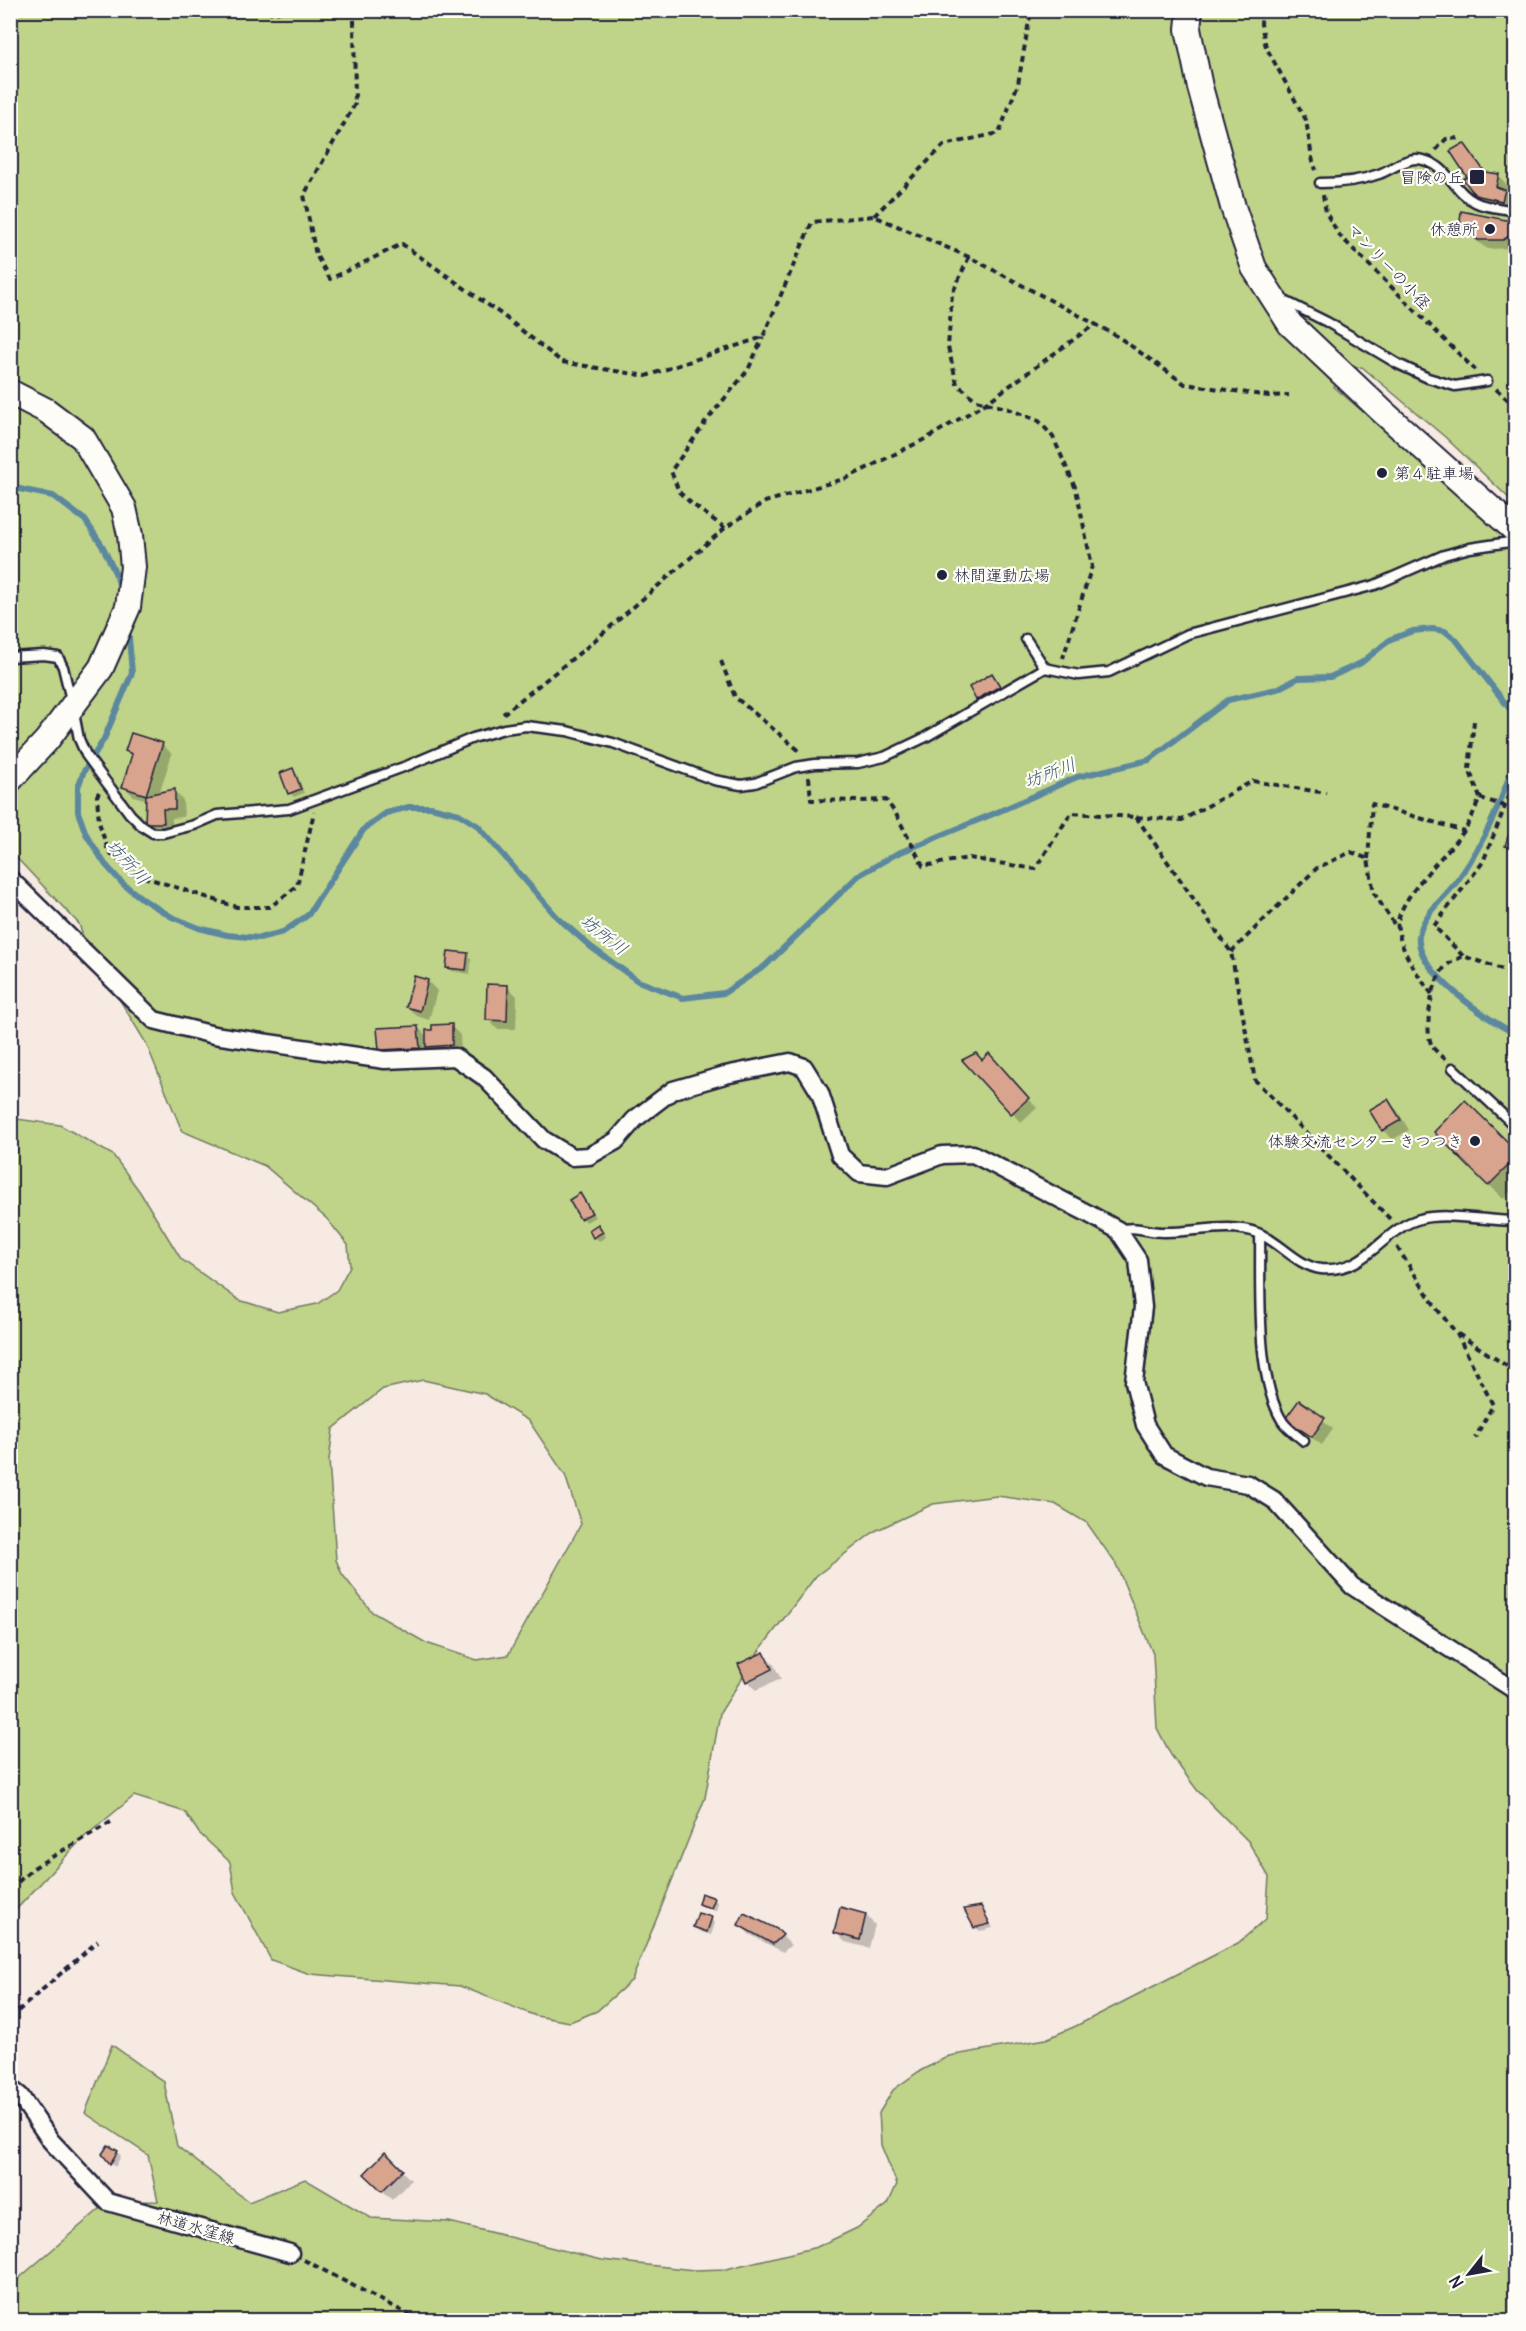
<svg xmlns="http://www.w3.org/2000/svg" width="1526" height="2331" font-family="Delius,'Klee One',sans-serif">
<rect width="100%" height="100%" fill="#f6eae2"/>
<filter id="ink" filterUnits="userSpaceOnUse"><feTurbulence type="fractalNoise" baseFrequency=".0167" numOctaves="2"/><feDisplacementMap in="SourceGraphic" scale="12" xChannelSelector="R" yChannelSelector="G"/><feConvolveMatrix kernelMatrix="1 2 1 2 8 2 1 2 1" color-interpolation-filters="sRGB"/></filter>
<g filter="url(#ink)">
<path fill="#bfd389" stroke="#707a62" stroke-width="1.5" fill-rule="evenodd" d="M11,11H1515V504L1445,437L1362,367L1348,369L1334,387L1484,515L1506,535L1513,546L1515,539V2320H11V2285L108,2202L158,2201L148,2155L85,2113L112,2045L164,2082L177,2146L249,2202L305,2179L371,2218L449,2222L602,2260L694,2270L726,2269L817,2247L857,2228L888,2204L897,2184L881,2145L879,2113L893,2090L918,2072L949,2056L1046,2039L1076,2026L1238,1943L1266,1919L1269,1877L1248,1841L1197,1790L1171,1755L1157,1728L1153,1654L1116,1564L1087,1523L1055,1504L997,1496L933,1504L875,1531L816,1576L759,1651L720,1713L705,1798L632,1980L597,2011L570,2022L536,2016L460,1986L310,1974L271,1960L235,1892L230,1862L199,1833L185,1812L134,1796L82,1839L11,1915L10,1118L60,1125L113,1155L140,1192L181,1259L239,1300L278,1312L317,1304L337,1290L350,1266L348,1245L327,1219L265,1166L182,1131L146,1043L85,943L79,924L11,852ZM423,1380L485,1394L529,1421L565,1475L581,1524L508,1655L477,1660L426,1643L372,1612L342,1574L336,1560L329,1460L333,1429L383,1389Z"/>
<g fill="#0003">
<polygon points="1464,145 1487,174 1498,175 1507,185 1506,192 1514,200 1511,209 1486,204 1476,194"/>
<polygon points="1516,224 1516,247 1513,248 1488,249 1479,243 1469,233"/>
<polygon points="992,675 1003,690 982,703 971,688"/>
<polygon points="162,744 172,754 159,794 174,791 183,800 184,817 172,818 172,831 156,832 146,823 148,800 133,796 124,786 133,757 127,751"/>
<polygon points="293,770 297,774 304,793 294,797 290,793"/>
<polygon points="1516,816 1516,854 1507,845"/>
<polygon points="467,955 471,959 470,974 452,971 447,967"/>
<polygon points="415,978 428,981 437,991 429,1020 417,1016 407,1007"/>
<polygon points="507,986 517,996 516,1029 497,1029 488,1019"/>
<polygon points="451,1026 460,1035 461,1054 437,1055 428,1046 428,1056 390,1059 380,1050 418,1027 427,1037"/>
<polygon points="965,1061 998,1065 1037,1108 1021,1123"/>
<polygon points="1388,1101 1397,1110 1409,1130 1392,1140 1383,1130"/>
<polygon points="1436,1132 1516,1152 1516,1186 1503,1199"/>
<polygon points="580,1195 595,1217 586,1222 571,1200"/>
<polygon points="602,1230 606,1237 599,1241 595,1237"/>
<polygon points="1299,1402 1333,1429 1322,1445 1297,1428 1287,1419"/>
<polygon points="764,1654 773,1663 781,1679 756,1690 747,1681"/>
<polygon points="714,1899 718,1903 716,1911 704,1907 700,1903"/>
<polygon points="980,1908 984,1912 993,1928 980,1931 975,1927"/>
<polygon points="841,1909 866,1915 875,1925 869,1948 845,1942 836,1933"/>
<polygon points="711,1919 715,1923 711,1935 699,1931 695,1927"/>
<polygon points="740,1924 776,1930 791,1945 783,1952 749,1934"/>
<polygon points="117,2152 121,2156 115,2167 104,2154"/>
<polygon points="385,2155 411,2180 392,2200 366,2174"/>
</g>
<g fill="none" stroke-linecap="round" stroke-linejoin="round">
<g stroke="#5c889f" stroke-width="6">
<polyline points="10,487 53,496 85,520 103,547 117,577 121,592"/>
<polyline points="128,626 132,673 104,739 84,771 78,787 78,812 86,834 105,864 123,884 144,900 172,917 199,928 227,935 259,938 283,932 308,915 364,829 386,813 409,807 431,807 459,814 478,826 557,917 591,947 638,981 683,998 724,993 765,966 858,876 896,854 993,814 1077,777 1149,760 1228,700 1277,689 1298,678 1330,677 1361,663 1391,639 1413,631 1432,629 1445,631 1457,641 1516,717"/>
<path d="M1516,751C1507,792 1484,843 1460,877C1447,897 1424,911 1419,936C1414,970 1489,1021 1516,1034"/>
</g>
</g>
<g fill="#d8a48d" stroke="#22223b" stroke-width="1.5">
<polygon points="1464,143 1485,172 1499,174 1496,187 1505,190 1502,201 1475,195 1463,179 1467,177 1450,151"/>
<polygon points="1461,211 1516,222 1514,233 1503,240 1478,240 1468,234 1460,221"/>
<polygon points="992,673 1000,686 976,700 969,687"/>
<polygon points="131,733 163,743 146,795 122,787 132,754 125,751"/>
<polygon points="293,768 301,789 288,794 280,773"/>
<polygon points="175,789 175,809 163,809 164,823 145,823 146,795"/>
<polygon points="1516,811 1516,849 1505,846"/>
<polygon points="448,951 468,953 466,970 446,968"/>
<polygon points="414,976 428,980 420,1011 406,1007"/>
<polygon points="487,984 508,985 507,1021 486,1020"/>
<polygon points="452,1024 452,1045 426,1047 426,1030 432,1030 432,1025"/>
<polygon points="418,1026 420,1048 379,1050 377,1028"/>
<polygon points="976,1053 982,1060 989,1053 1029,1098 1011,1114 962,1060"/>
<polygon points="1388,1099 1401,1120 1382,1131 1369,1110"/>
<polygon points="1465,1100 1516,1150 1516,1158 1488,1186 1434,1132"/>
<polygon points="580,1193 592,1213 580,1219 569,1200"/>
<polygon points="598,1224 603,1232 593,1238 589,1230"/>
<polygon points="1299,1400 1325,1418 1312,1437 1285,1419"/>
<polygon points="764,1652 772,1669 746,1682 738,1664"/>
<polygon points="701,1893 715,1898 711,1908 698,1904"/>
<polygon points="981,1906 990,1924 974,1928 964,1909"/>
<polygon points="840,1907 866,1914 860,1940 834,1933"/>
<polygon points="698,1913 712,1917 707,1932 693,1927"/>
<polygon points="744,1913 777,1929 783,1935 773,1944 738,1925"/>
<polygon points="108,2145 118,2151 110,2164 102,2154"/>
<polygon points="385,2152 403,2170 382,2191 364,2174"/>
</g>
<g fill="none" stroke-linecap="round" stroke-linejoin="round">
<defs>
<g id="lane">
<path d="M1320,183C1341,183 1360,181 1379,174C1390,170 1406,158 1417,159C1448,162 1452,191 1475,202C1486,208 1503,208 1516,211"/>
<polyline points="1283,300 1327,322 1398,364 1428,378 1455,386 1487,381"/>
<polyline points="1026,639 1045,668"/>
<polyline points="10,657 44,655 58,657 63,667 71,700"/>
<polyline points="74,713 79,739 86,755 106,782 130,814 142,826 153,833 163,833 194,825 217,815 289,809 409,765 473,738 504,729 526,726 567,731 613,743 714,780 741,785 755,783 796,767 815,764 858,763 884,757 924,738 1045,668 1079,675 1109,672 1188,634 1375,585 1444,555 1470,548 1516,541"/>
<polyline points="1453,1068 1516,1127"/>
<path d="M1118,1230C1138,1225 1144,1232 1163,1232C1193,1233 1229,1222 1258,1233C1280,1242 1297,1266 1321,1269C1368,1273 1383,1228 1420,1219C1446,1212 1488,1221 1516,1221"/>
<path d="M1260,1235C1261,1286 1255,1379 1283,1422C1288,1429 1297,1435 1304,1441"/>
</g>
<g id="street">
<polyline points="10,879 154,1020 214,1035 385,1060 455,1057 484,1077 544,1140 572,1157 589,1156 616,1141 635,1119 673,1090 725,1075 790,1062 804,1067 820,1093 840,1155 859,1173 887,1176 942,1155 973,1154 1089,1214 1118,1230 1138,1260 1143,1307 1134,1382 1145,1425 1164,1455 1206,1477 1248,1484 1274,1500 1352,1586 1516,1691"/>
<polyline points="10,2088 20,2096 51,2141 108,2202 290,2253"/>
</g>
<g id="secondary">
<polyline points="1190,10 1188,29 1200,87 1233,207 1254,268 1290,324 1383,412 1516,531"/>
<polyline points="10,392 47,411 83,438 124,508 130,535 133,567 128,607 101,668 47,740 10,780"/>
</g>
</defs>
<use href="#lane" stroke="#22223b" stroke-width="13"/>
<use href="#street" stroke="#22223b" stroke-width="21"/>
<use href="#secondary" stroke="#22223b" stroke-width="28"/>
<g stroke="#22223b" stroke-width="4" stroke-dasharray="6 4.5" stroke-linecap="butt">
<polyline points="267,10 274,14 283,10"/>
<polyline points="357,10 354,17 355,104 304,195 316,255 330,279 402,244 501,314 562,362 646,376 763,337 812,222 874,216 969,257 1095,324 1117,336 1185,384 1269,396 1289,395"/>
<polyline points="1262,10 1261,24 1266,47 1306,120 1312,158 1316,170"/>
<polyline points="1436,150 1446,139 1461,138"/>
<polyline points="1323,195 1326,213 1340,236 1475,370"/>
<polyline points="874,216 944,145 999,133 1018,84 1031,10"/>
<polyline points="969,257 952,294 948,347 957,384 976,400 1009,409 1039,421 1053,437 1076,489 1092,566 1063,658"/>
<polyline points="1496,389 1516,407"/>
<polyline points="725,528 692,504 679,492 671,471 707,420 748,370 763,337"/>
<polyline points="721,661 735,697 802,753"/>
<polyline points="503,714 587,647 725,528 765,502 847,478 929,437 986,403 1095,324"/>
<polyline points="809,777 811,800 859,801 886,800 896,814 923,866 969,858 1035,869 1071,813 1182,820 1253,781 1326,793"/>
<polyline points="99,792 97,796 99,822 108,851 135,874 237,907 270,907 297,886 314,812"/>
<polyline points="1480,798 1505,806"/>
<polyline points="1136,817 1231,952 1255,1080 1391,1220"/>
<polyline points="1368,859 1372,804 1464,831"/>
<polyline points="1231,952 1317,868 1351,852 1368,859 1374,893 1396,927"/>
<polyline points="1463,956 1434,926 1483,862 1516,779"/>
<path d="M1432,994C1417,974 1402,954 1398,929C1393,902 1448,853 1464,831C1470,822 1475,809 1480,798L1469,769L1474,721"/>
<path d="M1445,1059C1441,1055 1435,1051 1432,1046C1423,1029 1432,977 1447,965C1452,961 1458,959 1463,956L1502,969L1516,976"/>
<polyline points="1397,1247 1437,1309 1457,1334 1493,1405 1475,1438"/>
<polyline points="1458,1334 1516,1372"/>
<polyline points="10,1889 35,1867 111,1822"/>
<polyline points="10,2018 98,1941"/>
<polyline points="304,2260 419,2320"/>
</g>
<use href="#lane" stroke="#fdfcf7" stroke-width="8"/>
<use href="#street" stroke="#fdfcf7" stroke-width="16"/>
<use href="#secondary" stroke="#fdfcf7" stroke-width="24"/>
</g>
</g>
<g fill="#22223b" stroke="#fdfcf7" stroke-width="2">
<rect x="1469" y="169" width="16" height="16" rx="3"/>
<circle cx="1490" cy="229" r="6"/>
<circle cx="1382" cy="473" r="6"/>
<circle cx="942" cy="575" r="6"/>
<circle cx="1475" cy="1141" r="6"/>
</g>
<g text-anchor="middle" stroke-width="4.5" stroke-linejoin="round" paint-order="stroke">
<g font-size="16" fill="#22223b" stroke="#fdfcf7" text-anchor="end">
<text x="1464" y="183">冒険の丘</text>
<text x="1478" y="235">休憩所</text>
<text x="1394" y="479" text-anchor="start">第４駐車場</text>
<text x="954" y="581" text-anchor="start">林間運動広場</text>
<text x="1463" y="1147">体験交流センター きつつき</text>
</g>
<g font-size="16" fill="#22223b" stroke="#fdfcf7">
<text transform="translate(1389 266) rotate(46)" y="6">マンリーの小径</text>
<text transform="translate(196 2227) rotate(16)" y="6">林道水窪線</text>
</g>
<g font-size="18" font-style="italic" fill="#445e75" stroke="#fdfcf7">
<text transform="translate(1050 773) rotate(-21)" y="6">坊所川</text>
<text transform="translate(128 862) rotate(48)" y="6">坊所川</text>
<text transform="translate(604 935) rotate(38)" y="6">坊所川</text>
</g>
</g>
<rect width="1526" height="2331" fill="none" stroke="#fdfcf7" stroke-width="36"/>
<rect x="18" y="18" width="1490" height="2295" fill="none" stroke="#22223b" stroke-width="2" filter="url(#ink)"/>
<g transform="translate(1469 2274) rotate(239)" stroke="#fdfcf7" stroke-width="4.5" paint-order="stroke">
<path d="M0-4.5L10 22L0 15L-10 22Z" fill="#22223b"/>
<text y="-9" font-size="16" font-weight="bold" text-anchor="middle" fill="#22223b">N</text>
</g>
</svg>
